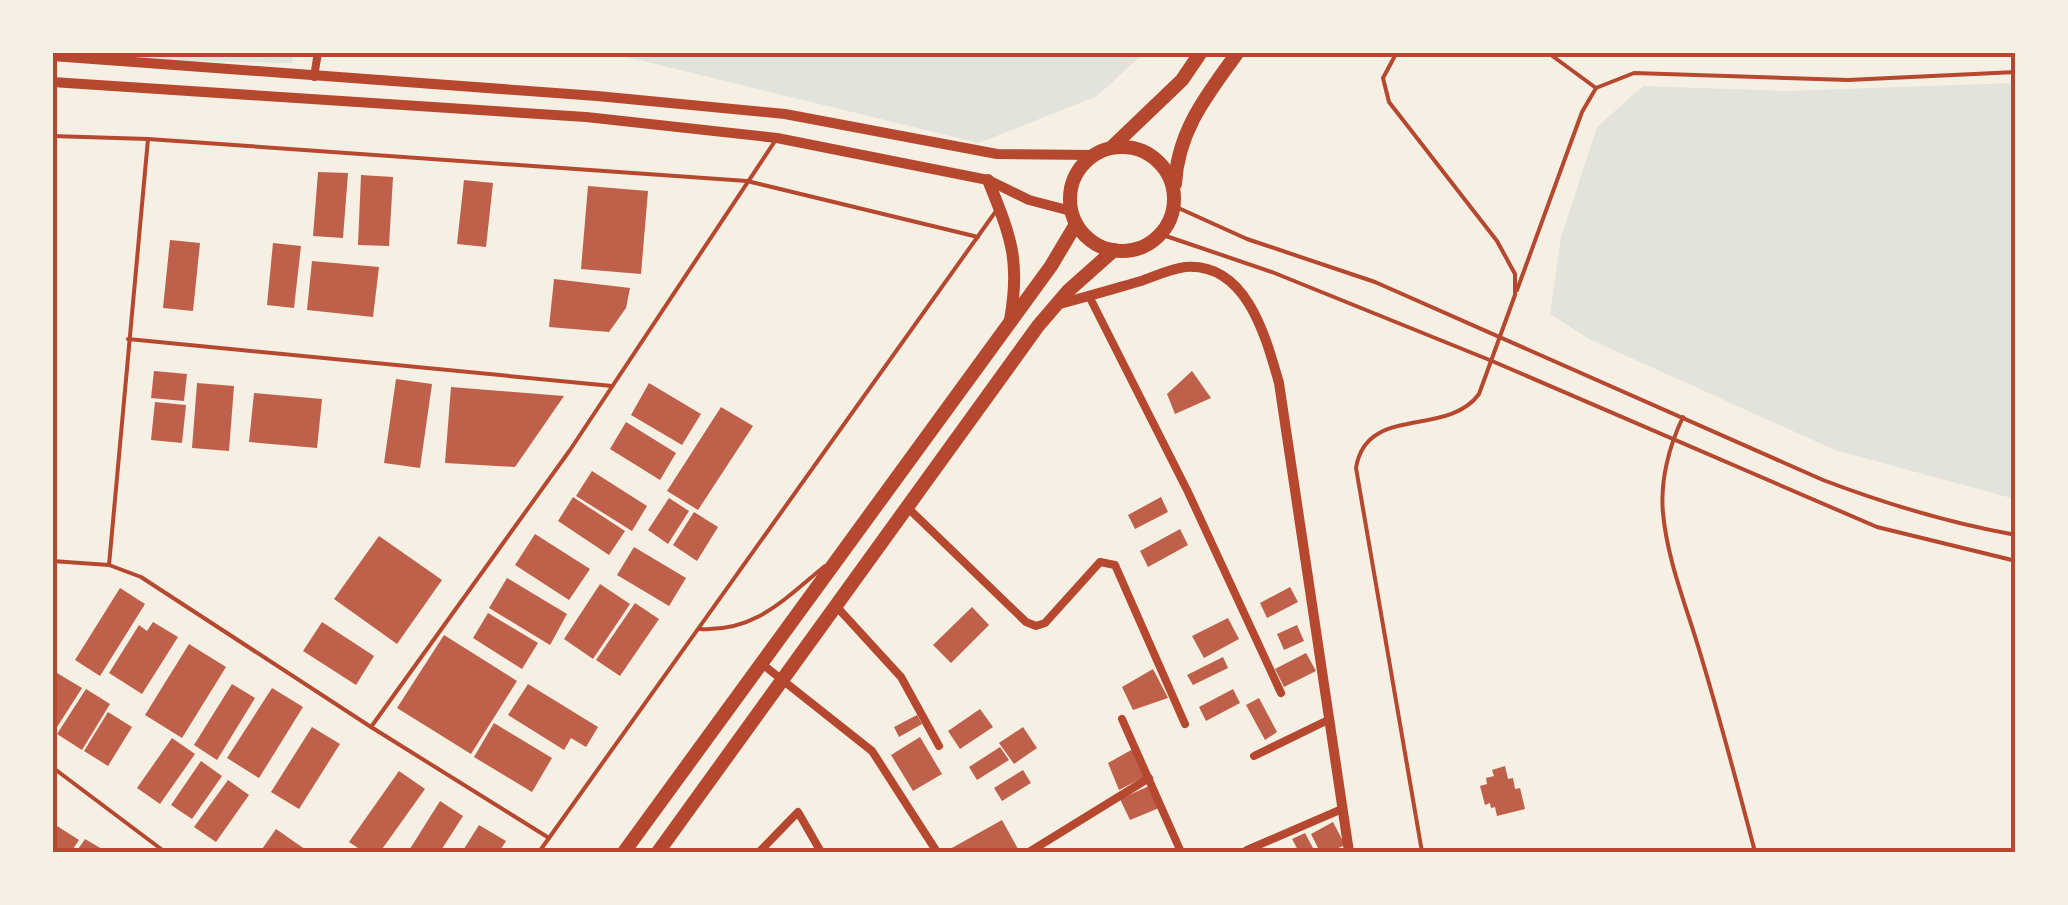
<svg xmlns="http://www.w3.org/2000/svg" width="2068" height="905" font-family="Ubuntu,sans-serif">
<rect width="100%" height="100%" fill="#f6efe4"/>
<g fill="#e2e4dc">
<polygon points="106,52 294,53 292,63 106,59"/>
<polygon points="610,53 1144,53 1097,96 979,143"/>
<polygon points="2015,83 2015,499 1835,450 1589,339 1550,314 1561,237 1597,127 1643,86 1785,91"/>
</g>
<g fill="#bf614a">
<polygon points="318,172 348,173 343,238 313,236"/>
<polygon points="361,175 393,177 389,246 358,245"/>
<polygon points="464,180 493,183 486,247 457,244"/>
<polygon points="588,186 648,191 641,274 581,269"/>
<polygon points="170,240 200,243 193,311 163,308"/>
<polygon points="273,243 301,246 294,308 267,305"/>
<polygon points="312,261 379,267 373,317 307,310"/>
<polygon points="554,279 630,288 626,308 609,332 549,327"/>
<polygon points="154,371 187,374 184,401 151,398"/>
<polygon points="1192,371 1211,398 1175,414 1167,394"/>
<polygon points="396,379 432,384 420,468 384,463"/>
<polygon points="197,383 234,386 229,451 192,448"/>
<polygon points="649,383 701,414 682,445 631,415"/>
<polygon points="451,387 564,396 515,467 445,463"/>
<polygon points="254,393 322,399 317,448 249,442"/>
<polygon points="155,402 186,405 182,443 151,440"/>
<polygon points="721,407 753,426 698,510 667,491"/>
<polygon points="626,422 676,453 660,480 610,449"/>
<polygon points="592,471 647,506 632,531 576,496"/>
<polygon points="573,497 625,531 609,555 558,521"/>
<polygon points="1161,497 1168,512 1135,529 1128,515"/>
<polygon points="669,498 689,511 668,544 648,530"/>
<polygon points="694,512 718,527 697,561 673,545"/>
<polygon points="1180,529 1188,545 1148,567 1140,551"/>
<polygon points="535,534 590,569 569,600 515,565"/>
<polygon points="379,536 442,580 397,644 334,599"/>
<polygon points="634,547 686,578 669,606 617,575"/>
<polygon points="507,578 567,614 550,645 489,608"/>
<polygon points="600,584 630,604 593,659 564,639"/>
<polygon points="1290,587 1298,602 1267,618 1260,603"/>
<polygon points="120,588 145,604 100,676 75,660"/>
<polygon points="635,603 659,619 620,676 596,660"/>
<polygon points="972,607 989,625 951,663 933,645"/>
<polygon points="488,613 538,643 522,669 473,638"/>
<polygon points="1228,618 1239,639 1204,658 1192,636"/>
<polygon points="153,622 178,637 142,694 109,673 139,625 147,631"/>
<polygon points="322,622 374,656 356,685 303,651"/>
<polygon points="1297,625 1304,641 1284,650 1277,634"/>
<polygon points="444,635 517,681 471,754 397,708"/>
<polygon points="189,644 226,667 182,738 145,715"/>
<polygon points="1306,653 1316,671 1284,687 1275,669"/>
<polygon points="1223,657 1228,668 1193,685 1187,675"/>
<polygon points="1153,669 1168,698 1133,710 1122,687"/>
<polygon points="57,673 82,688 52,735 52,680"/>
<polygon points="232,684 255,698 217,760 194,745"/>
<polygon points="528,684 598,727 586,747 571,738 564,750 508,715"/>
<polygon points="272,688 303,707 259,778 227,758"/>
<polygon points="86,689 110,704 82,750 57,734"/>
<polygon points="1233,689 1240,703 1206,721 1199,707"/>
<polygon points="1259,698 1277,732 1265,740 1246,705"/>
<polygon points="980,709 993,727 960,749 948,731"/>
<polygon points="108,712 132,727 108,766 84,751"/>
<polygon points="917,715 922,724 899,737 894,727"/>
<polygon points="494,723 552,758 532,792 474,757"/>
<polygon points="312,727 340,744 299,809 271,792"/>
<polygon points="1023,727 1037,748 1014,764 999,743"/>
<polygon points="920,737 942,774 913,791 891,755"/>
<polygon points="172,738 195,754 160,804 137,788"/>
<polygon points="1000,747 1009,760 977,780 969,767"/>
<polygon points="1133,749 1146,776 1119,790 1108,763"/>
<polygon points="201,761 222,776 192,819 171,805"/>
<polygon points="1505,766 1508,779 1513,778 1515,789 1520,788 1525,809 1497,816 1495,807 1491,808 1490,803 1485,805 1480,786 1487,784 1486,778 1494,776 1492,770"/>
<polygon points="1023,770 1031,783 1002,801 994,788"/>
<polygon points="399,771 425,789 380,852 364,852 349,842"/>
<polygon points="228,780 249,795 216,842 194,827"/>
<polygon points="1149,786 1159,808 1130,820 1120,799"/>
<polygon points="440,801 463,816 440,852 408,852"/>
<polygon points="1002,820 1018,849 1012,852 952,852 950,849"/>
<polygon points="1333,822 1345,845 1330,852 1320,852 1311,834"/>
<polygon points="479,825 506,841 499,852 462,852"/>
<polygon points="57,826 79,840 71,852 52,852 52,833"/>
<polygon points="276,829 309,852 260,852"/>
<polygon points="1305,833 1315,852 1299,852 1292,839"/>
<polygon points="85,839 107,852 76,852"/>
</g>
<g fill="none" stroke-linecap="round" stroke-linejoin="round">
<g stroke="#b5482f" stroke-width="4">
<path d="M1397,52L1383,78L1389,102L1497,241L1515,274V295L1479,394C1447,438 1366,404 1356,468L1422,852"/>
<polyline points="1547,52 1596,88"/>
<polyline points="52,136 148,139 747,181 978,237"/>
<path d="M1174,206L1247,239L1375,282L1823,480C1886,504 1949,523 2016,535"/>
<polyline points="1160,234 1272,272 1492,361 1877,527 2016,561"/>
<polyline points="1517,290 1582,112 1596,88 1634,73 1848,80 2016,72"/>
<polyline points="128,339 612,386"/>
<path d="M1683,417C1669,446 1660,481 1663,513C1667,558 1685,603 1698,646C1719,715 1737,783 1755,852"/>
<polyline points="52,561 109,565 141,577 371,727 549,838"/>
<polyline points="109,565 148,139"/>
<path d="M700,629C756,632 784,599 825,566"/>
<polyline points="371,727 570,450 775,141"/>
<polyline points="52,767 165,852"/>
<polyline points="539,852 996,211"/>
</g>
<g stroke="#b5482f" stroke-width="8">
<polyline points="314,77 318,52"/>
<polyline points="1089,296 1188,492 1281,693"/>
<polyline points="907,507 1026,622 1036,626 1045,623 1100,562 1115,565 1185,724"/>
<polyline points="836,606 901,677 939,746"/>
<polyline points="762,664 872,751 937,852"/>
<polyline points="1122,719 1181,852"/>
<polyline points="1254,756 1328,720"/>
<polyline points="1247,850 1342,809"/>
<polyline points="759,852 798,812 821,852"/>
<polyline points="1029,852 1149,778"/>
</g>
<g stroke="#b5482f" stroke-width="10">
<polyline points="52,56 597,96 785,114 997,154 1093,155"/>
<polyline points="52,82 586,117 777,138 988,180 1029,200 1071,211"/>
<path d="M1059,304C1086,297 1113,289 1141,281C1155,276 1170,269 1185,267C1247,262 1266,338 1279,383L1349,852"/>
</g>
<path stroke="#b5482f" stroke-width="12" d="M988,180C1010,235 1021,259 1010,320"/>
<g stroke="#b5482f" stroke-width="14">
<polyline points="1112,147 1182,80 1201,52"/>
<circle cx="1122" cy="199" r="52"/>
<path d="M1175,184C1178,130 1207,95 1238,52"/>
<polyline points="624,852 1051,266 1076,224"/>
<polyline points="658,852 1038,326 1068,291 1114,250"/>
</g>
</g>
<rect width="2068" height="905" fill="none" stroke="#f6efe4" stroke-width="110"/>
<rect x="55" y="55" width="1958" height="795" fill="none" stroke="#b5482f" stroke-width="4"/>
</svg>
